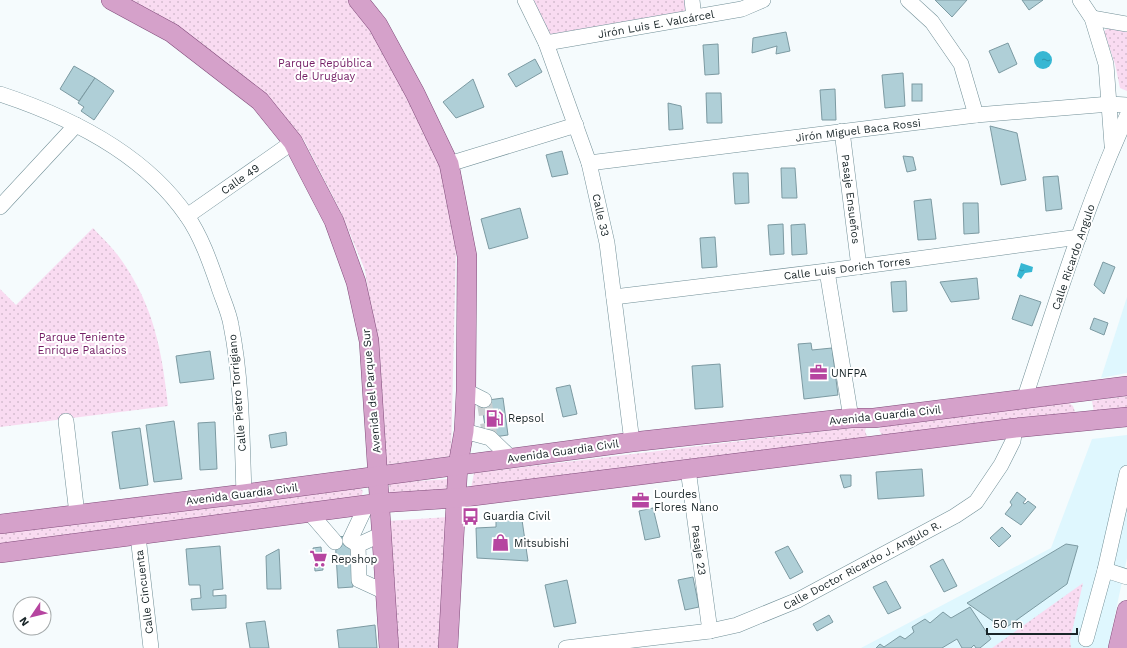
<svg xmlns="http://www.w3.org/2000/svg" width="1127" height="648" font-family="'Work Sans',sans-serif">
<defs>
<pattern id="green-dots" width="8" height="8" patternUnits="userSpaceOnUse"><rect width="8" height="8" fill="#f9dbf1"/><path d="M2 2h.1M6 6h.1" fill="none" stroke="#d5bccf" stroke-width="1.8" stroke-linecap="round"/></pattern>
<pattern id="water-ripples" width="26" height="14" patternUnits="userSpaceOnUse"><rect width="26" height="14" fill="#37b7d3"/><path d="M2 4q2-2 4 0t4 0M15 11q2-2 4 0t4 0" fill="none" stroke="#2e95ab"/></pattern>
</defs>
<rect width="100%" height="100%" fill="#f5fbfd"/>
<g fill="#dff7fe">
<polygon points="1127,297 1127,373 1101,378"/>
<polygon points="1127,435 1127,558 1108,648 861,648 1051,548 1092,439"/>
</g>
<g fill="url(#green-dots)">
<polygon points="128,0 348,0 378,36 440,167 456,247 451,456 384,465 374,330 365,270 341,212 304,140 270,101"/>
<polygon points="530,0 687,0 689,15 549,40"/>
<polygon points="1109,28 1127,30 1127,91 1120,88 1115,64 1104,31"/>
<path d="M93,228C103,239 114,249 122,261C154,307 162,351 168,406L0,427V289L16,305Z"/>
<polygon points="1127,396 1127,408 1094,413 1092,401"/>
<polygon points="1069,403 1073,406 1075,412 1069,416 882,435 879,430 882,426"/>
<polygon points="867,426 865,431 869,441 471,488 474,473"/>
<polygon points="449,479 450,491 390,495 389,483"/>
<polygon points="357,486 363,491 360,500 0,547 0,530"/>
<polygon points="449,517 440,648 394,648 387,521"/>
<polygon points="1083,583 1070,640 1071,648 992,648"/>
</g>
<g fill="url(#water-ripples)">
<circle cx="1043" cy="60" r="9"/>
<polygon points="1021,263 1033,267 1032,272 1025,273 1021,279 1017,276"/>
</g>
<g fill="#afcfd7" stroke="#7c9aa2">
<polygon points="935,0 967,0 952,17"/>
<polygon points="1022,0 1043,0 1029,10"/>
<polygon points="786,32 790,51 776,54 777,46 752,53 753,38"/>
<polygon points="1008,43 1017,64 999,73 989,51"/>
<polygon points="718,44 719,74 705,75 703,45"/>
<polygon points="535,59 542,72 516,87 508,74"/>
<polygon points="74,66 95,78 79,101 60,89"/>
<polygon points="903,73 905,106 885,108 882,75"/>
<polygon points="95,78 114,91 94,120 81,111 84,107 78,103"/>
<polygon points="473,79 484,107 456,118 443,102"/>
<rect x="912" y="84" width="10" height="17"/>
<polygon points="835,89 836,120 822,120 820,90"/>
<polygon points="706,93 721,93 722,123 707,123"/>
<polygon points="668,103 681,106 683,129 669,130"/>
<polygon points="990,126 1017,133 1026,180 1001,185"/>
<polygon points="562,151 568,174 552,177 546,155"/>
<polygon points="903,156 913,157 916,170 907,172"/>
<polygon points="781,168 795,168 797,198 782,198"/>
<polygon points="733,173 748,173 749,203 735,204"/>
<polygon points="1058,176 1062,209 1046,211 1043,177"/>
<polygon points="931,199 936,239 918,240 914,201"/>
<polygon points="963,203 978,203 979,233 964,234"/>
<polygon points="520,208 528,238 489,249 481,219"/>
<polygon points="783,224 784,254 770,255 768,225"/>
<polygon points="805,224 807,254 792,255 791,225"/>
<polygon points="715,237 717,267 702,268 700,238"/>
<polygon points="1103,262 1115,267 1104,294 1094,285"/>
<polygon points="977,278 979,299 951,302 940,282"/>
<polygon points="906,281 907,311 893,312 891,282"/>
<polygon points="1020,295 1041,302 1032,326 1012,319"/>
<polygon points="1094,318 1108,323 1104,335 1090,329"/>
<polygon points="811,343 812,350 832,348 838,395 804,399 798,344"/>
<polygon points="210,351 214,379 180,383 176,356"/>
<polygon points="720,364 723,407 695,409 692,366"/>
<polygon points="570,385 577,414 563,417 556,388"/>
<polygon points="503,398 508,435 487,438 481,401"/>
<polygon points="174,421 182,479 154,482 146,425"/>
<polygon points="215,422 217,469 200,470 198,423"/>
<polygon points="140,428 148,485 120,489 112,432"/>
<polygon points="286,432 287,445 271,448 269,435"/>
<polygon points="922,469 924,496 878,499 876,472"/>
<polygon points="840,475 851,475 851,486 844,488"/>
<polygon points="1017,492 1026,499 1023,503 1025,504 1028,501 1036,507 1021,525 1005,514 1012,505 1010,502"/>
<polygon points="653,508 660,537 645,540 639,511"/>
<polygon points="522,520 528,561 477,558 476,528 496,527 496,521"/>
<polygon points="1002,527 1011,536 999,547 990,538"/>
<polygon points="350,536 353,587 338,588 335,537"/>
<polygon points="1066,544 1078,546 1067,584 1004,629 967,603"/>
<polygon points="220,546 223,589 213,590 213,596 226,595 226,608 192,610 191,599 201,598 200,585 189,585 186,549"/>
<polygon points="788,546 803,572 790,579 775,552"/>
<polygon points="321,547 323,570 315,571 313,548"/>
<polygon points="279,549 281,589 267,589 266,556"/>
<polygon points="943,559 957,586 944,592 930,566"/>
<polygon points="693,577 699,607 685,610 678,580"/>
<polygon points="567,580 576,623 554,627 545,585"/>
<polygon points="886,581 901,608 888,614 873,587"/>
<polygon points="970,607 991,639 980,648 976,648 974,645 971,648 962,648 957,639 942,648 876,648 880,644 884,647 900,636 905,639 914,632 912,627 925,619 930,623 943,612 951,618"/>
<polygon points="829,615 833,622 817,631 813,624"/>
<polygon points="265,621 269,648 250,648 246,623"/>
<polygon points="375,625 377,648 339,648 337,630"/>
</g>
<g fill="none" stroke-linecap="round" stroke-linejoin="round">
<polyline stroke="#c9d0d2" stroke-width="15" stroke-dasharray="15 8" stroke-linecap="butt" points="484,400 490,438"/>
<defs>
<g id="minor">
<polyline points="525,0 546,43 589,163 607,243 632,442"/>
<polyline points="692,0 694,18"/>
<polyline points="908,0 932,22 961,64 976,115"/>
<polyline points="1080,0 1092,18 1106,64 1112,145"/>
<polyline points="1092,18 1127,24"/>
<polyline points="546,43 742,9 763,0"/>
<path d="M0,94C70,117 144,153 187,216C201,236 210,262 218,285C222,298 229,312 231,325C242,380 242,439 244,494"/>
<polyline points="842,131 859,267"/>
<polyline points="589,163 976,115 1110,104 1127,105"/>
<polyline points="449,164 576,125"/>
<polyline points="0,207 76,125"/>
<polyline points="187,216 293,142"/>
<polyline points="827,271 851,418"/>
<polyline points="614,297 827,271 1079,237"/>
<polyline points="466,391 484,400"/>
<path d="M1024,400C1056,304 1085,207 1127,116"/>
<polyline points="66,421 77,514"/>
<polyline points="464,431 490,438 511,458"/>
<polyline points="688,469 710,631"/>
<polyline points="310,513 335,542"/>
<polyline points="382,534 358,545 359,580 385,592"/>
<polyline points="138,536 151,648"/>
<polyline points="358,545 350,540 366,506"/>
<polyline points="1105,570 1127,577"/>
<polyline points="1086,639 1105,570 1127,473"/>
<polyline points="566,648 710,631 737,625 798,600 955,516 976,502 1001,465 1013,441 1015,428"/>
</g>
<g id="major">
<polyline points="111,0 172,33 260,101 293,142 334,221 356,282 369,341 389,648"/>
<polyline points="358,0 378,25 415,93 449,164 467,256 466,391 464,431 458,465 448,648"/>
<polyline points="0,524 244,494 632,442 851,418 874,418 1127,386"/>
<polyline points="0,553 380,503 457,498 1015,428 1127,417"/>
<polyline points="1118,648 1127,610"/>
</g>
</defs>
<use href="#minor" stroke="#718f97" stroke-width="16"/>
<use href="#major" stroke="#814d7b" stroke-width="20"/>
<use href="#minor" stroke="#fff" stroke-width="15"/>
<use href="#major" stroke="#d5a1ca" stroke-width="19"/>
</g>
<defs>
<symbol id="office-bare" viewBox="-9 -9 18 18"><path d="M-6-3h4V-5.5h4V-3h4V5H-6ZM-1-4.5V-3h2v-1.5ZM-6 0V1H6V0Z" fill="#b645a0" stroke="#fff" stroke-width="2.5" paint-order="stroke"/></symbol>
<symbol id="fuel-bare" viewBox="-9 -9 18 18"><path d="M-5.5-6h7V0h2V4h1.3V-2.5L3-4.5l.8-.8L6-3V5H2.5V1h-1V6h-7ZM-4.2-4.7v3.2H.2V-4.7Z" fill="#b645a0" stroke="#fff" stroke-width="2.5" paint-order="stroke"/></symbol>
<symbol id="bus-bare" viewBox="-9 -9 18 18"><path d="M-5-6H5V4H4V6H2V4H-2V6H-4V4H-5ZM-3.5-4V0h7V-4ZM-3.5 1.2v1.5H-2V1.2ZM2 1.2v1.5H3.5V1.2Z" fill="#b645a0" stroke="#fff" stroke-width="2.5" paint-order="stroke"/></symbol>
<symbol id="shop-bare" viewBox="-9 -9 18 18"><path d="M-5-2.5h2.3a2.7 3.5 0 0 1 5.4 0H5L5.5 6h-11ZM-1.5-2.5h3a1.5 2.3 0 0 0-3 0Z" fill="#b645a0" stroke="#fff" stroke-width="2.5" paint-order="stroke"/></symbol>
<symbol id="supermarket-bare" viewBox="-9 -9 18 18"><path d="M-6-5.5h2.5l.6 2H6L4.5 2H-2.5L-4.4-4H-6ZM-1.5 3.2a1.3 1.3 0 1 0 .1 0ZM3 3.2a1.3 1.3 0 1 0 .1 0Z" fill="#b645a0" stroke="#fff" stroke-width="2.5" paint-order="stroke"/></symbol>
</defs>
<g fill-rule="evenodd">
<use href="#office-bare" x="806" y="360" width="25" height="25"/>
<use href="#fuel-bare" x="482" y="406" width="25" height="25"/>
<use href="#office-bare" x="628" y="488" width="25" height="25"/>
<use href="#bus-bare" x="458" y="504" width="25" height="25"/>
<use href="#shop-bare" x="488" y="530" width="25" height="25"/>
<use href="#supermarket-bare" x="306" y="546" width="25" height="25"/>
</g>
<g text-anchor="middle" stroke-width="4" stroke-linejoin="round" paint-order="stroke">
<g font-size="11" fill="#192528" stroke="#fff">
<text transform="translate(656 24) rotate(-10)" y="4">Jirón Luis E. Valcárcel</text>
<text transform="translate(858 130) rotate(-7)" y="4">Jirón Miguel Baca Rossi</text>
<text transform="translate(240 179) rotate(-35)" y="4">Calle 49</text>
<text transform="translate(851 199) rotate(83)" y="4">Pasaje Ensueños</text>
<text transform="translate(601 215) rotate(77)" y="4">Calle 33</text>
<text transform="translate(1073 257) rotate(-71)" y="4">Calle Ricardo Angulo</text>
<text transform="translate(847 268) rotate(-7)" y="4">Calle Luis Dorich Torres</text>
<text transform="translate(371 391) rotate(-95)" y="4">Avenida del Parque Sur</text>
<text transform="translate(237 393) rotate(-95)" y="4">Calle Pietro Torrigiano</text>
<text transform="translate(885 415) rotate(-6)" y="4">Avenida Guardia Civil</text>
<text transform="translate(563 451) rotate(-8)" y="4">Avenida Guardia Civil</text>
<text transform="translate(242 494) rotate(-7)" y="4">Avenida Guardia Civil</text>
<text transform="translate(699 550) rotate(82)" y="4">Pasaje 23</text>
<text transform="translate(862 565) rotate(-28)" y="4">Calle Doctor Ricardo J. Angulo R.</text>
<text transform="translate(144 592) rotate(-97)" y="4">Calle Cincuenta</text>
</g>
<g font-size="11" fill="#731d64" stroke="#fff">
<text x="325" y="67">Parque República<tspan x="325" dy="13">de Uruguay</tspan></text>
<text x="82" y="341">Parque Teniente<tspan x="82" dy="13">Enrique Palacios</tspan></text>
</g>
<g font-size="11" fill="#192528" stroke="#fff" text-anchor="start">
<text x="831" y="377">UNFPA</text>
<text x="508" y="422">Repsol</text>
<text x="654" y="498">Lourdes<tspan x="654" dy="13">Flores Nano</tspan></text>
<text x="483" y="520">Guardia Civil</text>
<text x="514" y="547">Mitsubishi</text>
<text x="331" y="563">Repshop</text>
</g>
</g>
<g transform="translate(32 616) rotate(235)"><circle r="19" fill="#ffffff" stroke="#a3a8a9"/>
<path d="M0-3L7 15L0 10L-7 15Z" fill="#b645a0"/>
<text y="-6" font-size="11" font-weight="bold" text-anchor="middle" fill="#192528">N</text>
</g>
<path d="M987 628v6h90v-6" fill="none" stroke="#192528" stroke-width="2"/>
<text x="993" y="628" font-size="12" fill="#192528" stroke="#ffffff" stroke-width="3" paint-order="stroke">50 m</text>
</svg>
